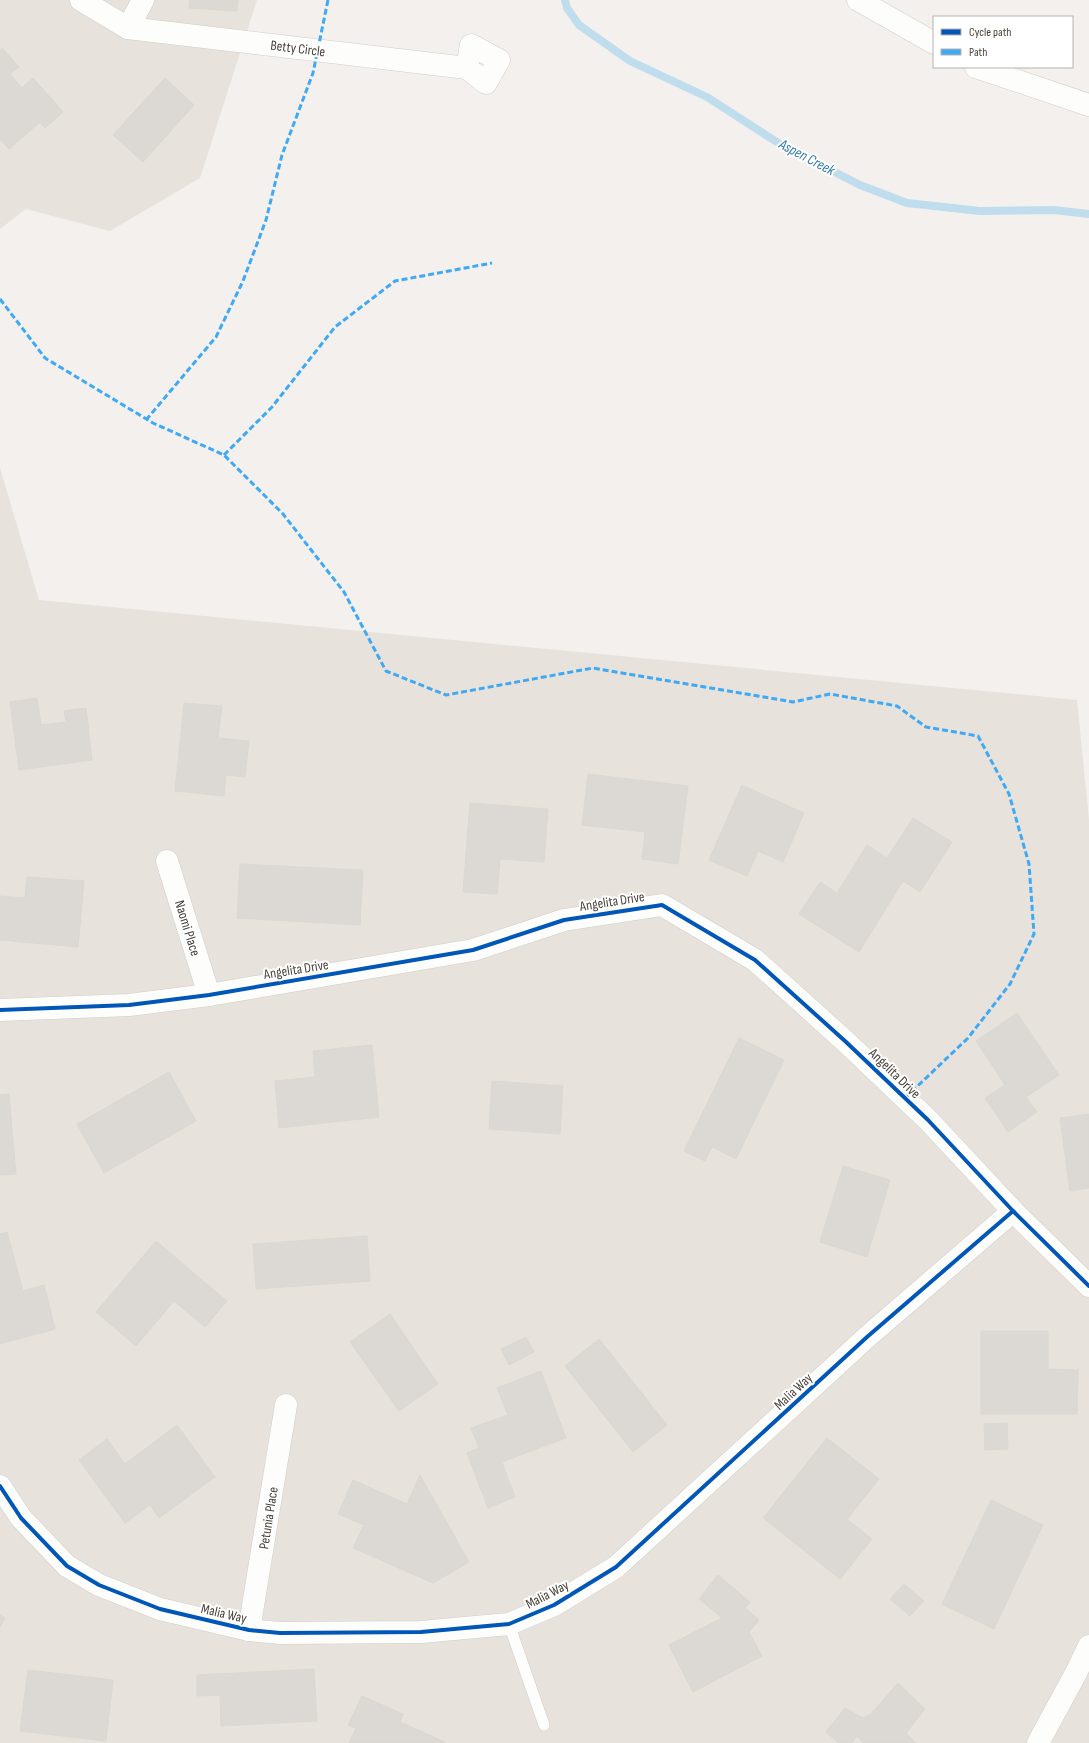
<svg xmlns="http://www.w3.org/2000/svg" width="1089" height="1743" font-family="'Sofia Sans Condensed',sans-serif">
<rect width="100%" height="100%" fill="#f3f0ed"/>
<g fill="#e7e2db">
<polygon points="0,0 257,0 200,178 110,231 26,209 0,229"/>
<polygon points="0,468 39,600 1077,700 1089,820 1089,1743 0,1743"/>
</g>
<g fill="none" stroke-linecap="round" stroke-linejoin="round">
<polyline stroke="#c0ddee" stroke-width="8" points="565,0 567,8 579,25 630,61 707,97 780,144 860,185 907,203 980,211 1054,210 1089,214"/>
</g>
<g fill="#dcd9d5" stroke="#dbd7d3">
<polygon points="190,0 238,0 237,11 189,8"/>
<polygon points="2,48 19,67 10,74 22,88 33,78 63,112 45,128 40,122 9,149 0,139 0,50"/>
<polygon points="165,78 194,105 143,162 113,135"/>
<polygon points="37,698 41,725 66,722 64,711 86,708 92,760 19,770 10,702"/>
<polygon points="184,703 222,706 218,738 249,741 245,777 226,775 224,796 175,791"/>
<polygon points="588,774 688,786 678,864 642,859 645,832 582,825"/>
<polygon points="742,785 804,813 783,862 758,851 747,876 709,860"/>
<polygon points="470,803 548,809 544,862 500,859 497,894 463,892"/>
<polygon points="913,818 952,842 920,892 903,881 859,952 799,914 820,882 837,893 867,845 887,858"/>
<polygon points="240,864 363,870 360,925 237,918"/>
<polygon points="27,877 84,881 78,947 0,940 0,896 25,898"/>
<polygon points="1017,1013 1059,1075 1026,1097 1037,1112 1008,1132 985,1098 1005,1085 976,1041"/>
<polygon points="739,1038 784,1060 736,1159 712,1147 705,1161 684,1151"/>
<polygon points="372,1045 379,1117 279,1128 275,1081 315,1077 313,1051"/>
<polygon points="169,1072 196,1121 104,1173 77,1124"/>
<polygon points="492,1081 563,1086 560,1134 489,1129"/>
<polygon points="9,1094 16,1174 0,1175 0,1095"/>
<polygon points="1089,1114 1089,1188 1070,1191 1060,1118"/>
<polygon points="843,1166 890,1180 867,1257 820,1242"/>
<polygon points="7,1232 23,1291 44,1285 55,1329 0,1344 0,1234"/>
<polygon points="367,1236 370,1281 256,1289 253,1244"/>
<polygon points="156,1241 227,1301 205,1327 174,1301 136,1346 96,1312"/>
<polygon points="390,1314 438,1384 399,1411 350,1342"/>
<polygon points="981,1331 1048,1331 1048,1369 1078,1370 1077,1414 981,1414"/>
<polygon points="526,1337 534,1352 509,1365 501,1349"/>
<polygon points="599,1339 667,1425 633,1452 565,1366"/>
<polygon points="541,1371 566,1438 502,1462 515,1497 488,1508 467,1453 479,1448 471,1428 508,1415 497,1388"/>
<polygon points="1007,1423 1008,1449 985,1450 984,1424"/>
<polygon points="177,1425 215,1477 159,1518 150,1505 125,1523 79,1460 107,1439 125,1464"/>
<polygon points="827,1438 879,1479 847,1519 872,1539 840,1579 763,1518"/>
<polygon points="420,1475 469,1562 433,1583 353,1548 364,1525 338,1514 353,1480 407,1504"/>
<polygon points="991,1500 1043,1525 994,1629 942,1604"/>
<polygon points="718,1575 750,1602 745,1608 759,1620 749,1632 762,1656 693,1692 669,1645 722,1618 699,1599"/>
<polygon points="904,1584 924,1601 910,1616 890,1599"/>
<polygon points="0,1615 5,1618 0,1627"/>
<polygon points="314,1669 317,1721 221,1726 220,1695 197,1696 197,1675"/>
<polygon points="28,1670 113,1680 106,1741 20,1731"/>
<polygon points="898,1683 925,1709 906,1733 916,1743 863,1743 857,1736 852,1743 839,1743 826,1732 845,1708 863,1718 871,1714"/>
<polygon points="362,1696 403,1714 400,1722 445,1742 445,1743 349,1743 356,1728 348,1725"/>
</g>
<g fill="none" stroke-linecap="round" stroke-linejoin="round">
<defs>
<polyline id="service" points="509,1624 544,1725"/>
<g id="minor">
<polyline points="81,0 128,28 467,68"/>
<polyline points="858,0 934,43"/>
<polyline points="128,28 143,0"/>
<polygon points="471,45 499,60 486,83 467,68"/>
<polyline points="976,67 1089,105"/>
<polyline points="167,861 209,995"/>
<polyline points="0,1010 129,1005 209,995 473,950 564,920 662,905 755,960 845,1041 928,1120 1013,1211 1089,1286"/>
<polyline points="0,1486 21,1518 67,1566 99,1585 160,1609 249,1630 280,1633 421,1632 509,1624 554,1605 616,1567 867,1337 1013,1211"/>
<polyline points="249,1630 286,1405"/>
<polyline points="1038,1743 1076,1673 1089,1646"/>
</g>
</defs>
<use href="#service" stroke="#d1ceca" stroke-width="12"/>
<use href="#minor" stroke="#d1ceca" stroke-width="23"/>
<use href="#service" stroke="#fdfdfc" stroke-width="11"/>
<use href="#minor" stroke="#fdfdfc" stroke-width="22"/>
<g stroke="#3fa9f5" stroke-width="3" stroke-dasharray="6 3" stroke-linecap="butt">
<polyline points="0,299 45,358 153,423 224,455 283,514 344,592 386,671 446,695 593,668 793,702 830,694 897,706 926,727 978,736 1009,794 1029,864 1034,934 1010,984 968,1038 905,1098"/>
<polyline points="146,420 216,337 243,281 266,220 282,155 313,73 328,0"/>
<polyline points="224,455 272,407 335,327 395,281 492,263"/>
</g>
<defs>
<g id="cycleway">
<polyline points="0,1010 129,1005 209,995 473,950 564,920 662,905 755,960 845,1041 928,1120 1013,1211 1089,1286"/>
<polyline points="0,1486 21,1518 67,1566 99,1585 160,1609 249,1630 280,1633 421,1632 509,1624 554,1605 616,1567 867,1337 1013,1211"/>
</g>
</defs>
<use href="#cycleway" stroke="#fff" stroke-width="6"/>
<use href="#cycleway" stroke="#0057b8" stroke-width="4"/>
</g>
<g text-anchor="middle" stroke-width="4" stroke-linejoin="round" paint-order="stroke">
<g font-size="14" fill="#494239" stroke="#fff">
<text transform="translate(298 48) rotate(7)" y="5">Betty Circle</text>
<text transform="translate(612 901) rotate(-9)" y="5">Angelita Drive</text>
<text transform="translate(188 928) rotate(73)" y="5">Naomi Place</text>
<text transform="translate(296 969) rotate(-9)" y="5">Angelita Drive</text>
<text transform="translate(895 1073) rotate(44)" y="5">Angelita Drive</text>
<text transform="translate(793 1391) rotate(-43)" y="5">Malia Way</text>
<text transform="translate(268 1518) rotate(-81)" y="5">Petunia Place</text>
<text transform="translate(547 1594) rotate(-27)" y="5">Malia Way</text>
<text transform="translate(224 1613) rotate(13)" y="5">Malia Way</text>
</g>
<g font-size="15" font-style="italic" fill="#327baa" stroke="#fff">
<text transform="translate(807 157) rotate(28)" y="5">Aspen Creek</text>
</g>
</g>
<rect x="933" y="16" width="140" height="52" fill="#ffffff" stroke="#b6b3b0"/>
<rect x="941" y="29" width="20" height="6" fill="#0057b8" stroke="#b6b3b0"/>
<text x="969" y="36" font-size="12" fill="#494239">Cycle path</text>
<rect x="941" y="49" width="20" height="6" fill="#3fa9f5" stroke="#b6b3b0"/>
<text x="969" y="56" font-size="12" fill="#494239">Path</text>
</svg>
